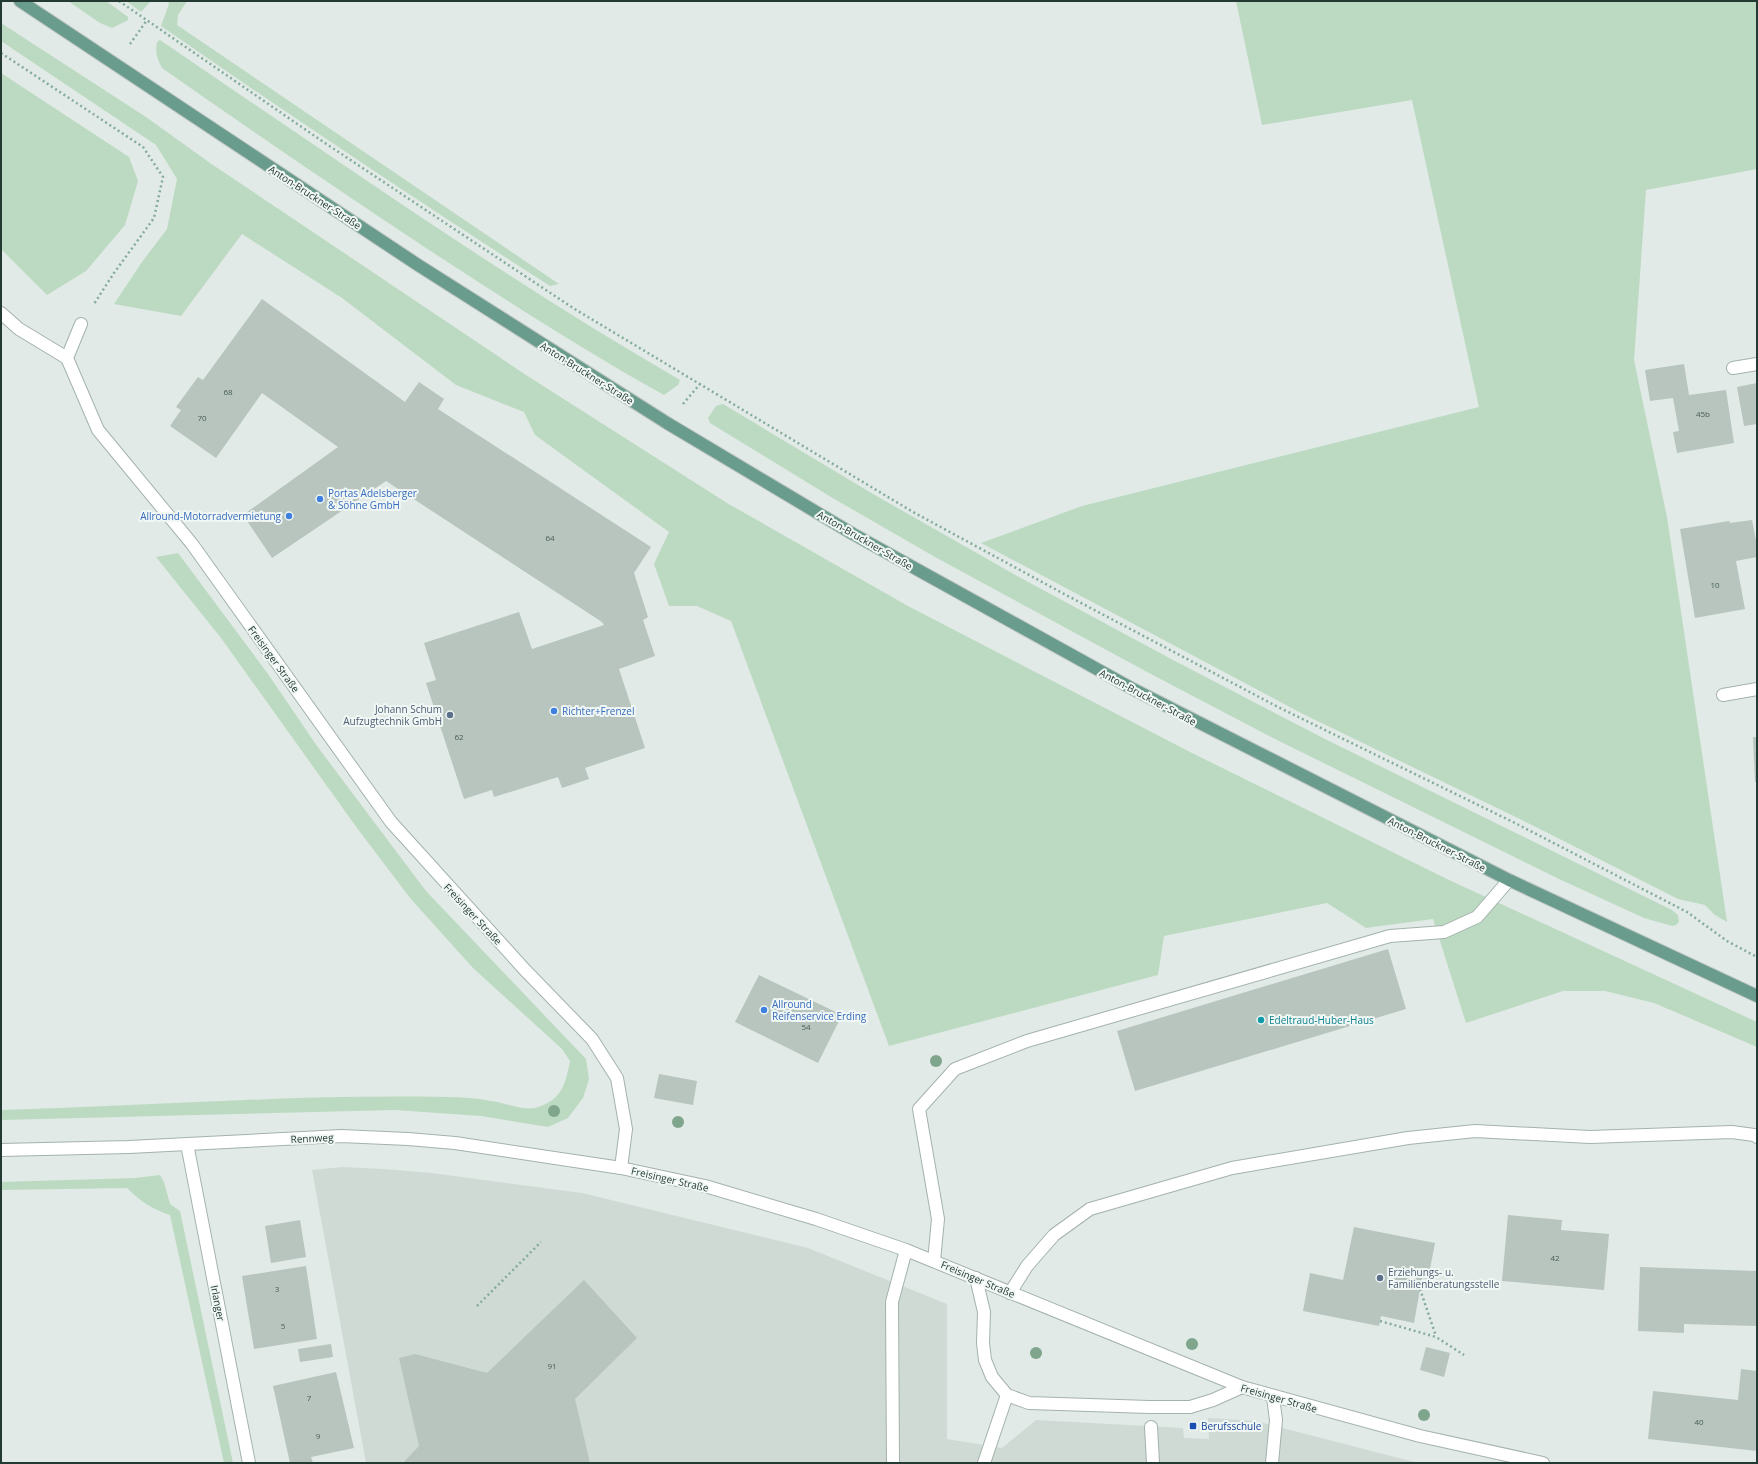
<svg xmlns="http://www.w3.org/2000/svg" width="1758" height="1464" font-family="'Open Sans',sans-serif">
<rect width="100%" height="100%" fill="#e1eae6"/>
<polygon fill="#cfdad5" points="342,1167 383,1169 432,1173 582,1193 808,1248 947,1304 947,1439 1002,1448 1036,1420 1183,1428 1184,1438 1209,1439 1208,1418 1256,1421 1418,1463 366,1463 312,1170"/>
<g fill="#bcdac2">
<polygon points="68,1 106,1 128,17 128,20 112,28 100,23"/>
<polygon points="126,1 151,1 141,12"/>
<path d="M167,1H187L178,15L177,25L559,284L550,286C419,202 289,115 161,26L169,4Z"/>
<polygon points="1236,1 1757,1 1757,169 1646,190 1634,360 1667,517 1727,922 1715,915 1705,905 1678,899 1534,826 1303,714 981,543 1082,506 1479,407 1412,100 1262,125"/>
<polygon points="1,23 146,117 210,163 526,375 727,503 908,606 1192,753 1449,880 1757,1022 1757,1047 1654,1003 1605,991 1563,991 1466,1023 1433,919 1366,928 1327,903 1164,936 1158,975 889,1046 731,621 697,606 669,606 654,564 669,532 535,435 524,412 456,385 342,298 242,234 181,316 114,304 142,262 167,229 177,179 156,145 1,41"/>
<path d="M160,40C331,156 501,276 680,380L678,385L664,395C583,350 506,300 429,250C339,190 250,130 162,68C157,59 155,52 157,42Z"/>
<polygon points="1,73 129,157 138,181 125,225 86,271 47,295 1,249"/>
<polygon points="723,404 873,494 1019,577 1173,660 1325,739 1672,910 1678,915 1679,922 1676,925 1672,926 1644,918 1559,879 1277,740 1149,673 935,557 831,497 710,423 708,418 716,406"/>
<path d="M178,553L268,674L317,746L426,891L586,1059L589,1079L583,1098L568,1118L548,1127L481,1116L395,1110L1,1120V1110C149,1106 297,1094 446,1097C461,1097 477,1098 491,1101C507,1103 525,1113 541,1106C563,1098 566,1081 570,1061L562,1049L473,968L410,898L357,828L221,638L156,557Z"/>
<path d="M160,1175L164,1182L170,1204L180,1211L233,1463H224L170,1215C152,1209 140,1201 127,1188L1,1190V1182L135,1178Z"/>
</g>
<g fill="#b7c5be">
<polygon points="262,299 405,402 419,382 444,399 438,409 651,547 634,573 648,617 643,620 655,656 619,669 645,748 585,768 589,779 562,788 558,777 494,797 492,790 464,799 426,683 436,680 424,643 519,612 532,649 604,625 602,622 386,481 272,558 243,515 338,447 262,393 216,458 170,426 181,410 176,407 198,377 203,380"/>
<polygon points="1684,364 1689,395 1726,390 1734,443 1677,453 1673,432 1679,431 1673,398 1650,401 1645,370"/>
<polygon points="1757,383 1757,424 1744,426 1737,387"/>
<polygon points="1752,520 1757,546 1757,557 1736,561 1745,609 1695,618 1680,529 1729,521 1730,523"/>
<polygon points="1753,737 1757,737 1757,782 1755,782"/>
<polygon points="1388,949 1406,1009 1135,1091 1117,1031"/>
<polygon points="759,975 842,1015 818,1063 735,1022"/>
<polygon points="659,1074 697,1081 693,1105 654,1098"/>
<polygon points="1508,1215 1562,1220 1561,1230 1609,1234 1604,1290 1502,1281"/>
<polygon points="300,1220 306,1257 271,1263 265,1226"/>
<polygon points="1354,1227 1435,1243 1428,1279 1422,1278 1414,1323 1381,1316 1379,1326 1303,1311 1310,1273 1343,1280"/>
<polygon points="306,1266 317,1339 254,1349 242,1276"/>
<polygon points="1640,1267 1757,1271 1757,1326 1684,1324 1684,1333 1638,1331"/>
<polygon points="584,1280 637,1338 575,1399 590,1463 403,1463 419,1446 399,1358 415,1354 487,1373"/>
<polygon points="331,1344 333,1357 300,1362 298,1349"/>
<polygon points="1426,1347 1450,1353 1444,1377 1420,1370"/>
<polygon points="1741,1369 1757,1371 1757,1451 1648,1439 1653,1391 1738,1400"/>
<polygon points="336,1372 354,1448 311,1457 313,1463 290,1463 273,1386"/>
</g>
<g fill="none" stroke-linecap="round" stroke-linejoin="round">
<defs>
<g id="minor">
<polyline points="1,313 19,329 67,358"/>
<polyline points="81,324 67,358 98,430 192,544 391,822 525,970 592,1039 617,1078 626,1129 621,1168"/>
<polyline points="1733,368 1757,364"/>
<polyline points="1723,695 1757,689"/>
<polyline points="187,1144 249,1463"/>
<polyline points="1,1150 129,1147 341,1136 408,1139 455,1143 621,1168 705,1186 816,1219 906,1250 1242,1387 1420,1436 1543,1463"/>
<polyline points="934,1261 938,1219 919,1109 955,1069 1027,1041 1390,936 1444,932 1477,917 1509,880"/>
<polyline points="976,1278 984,1312 983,1343 985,1360 992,1377 1007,1395 1029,1403 1149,1407 1190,1407 1213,1400 1242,1387"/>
<polyline points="1010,1293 1027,1266 1054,1235 1090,1209 1232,1168 1408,1138 1475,1131 1590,1137 1732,1132 1754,1135 1757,1137"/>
<polyline points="1151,1427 1153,1463"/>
<polyline points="893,1463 892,1302 906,1250"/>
<polyline points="984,1463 1007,1395"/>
<polyline points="1272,1463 1276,1420 1273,1397"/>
</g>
<polyline id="major" points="20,1 418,265 667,423 853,534 1133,689 1509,880 1757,996"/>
</defs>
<use href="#minor" stroke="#a4b2ac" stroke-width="14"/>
<use href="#major" stroke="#bdc4c2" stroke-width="14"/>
<g stroke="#84ab9c" stroke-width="2.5" stroke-dasharray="2 3" stroke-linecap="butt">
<polyline points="119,1 322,141 573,308 913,512 1066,595 1278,707 1513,822 1687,912 1727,941 1757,957"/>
<polyline points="130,44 147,20"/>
<polyline points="1,53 143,147 163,177 154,218 114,273 94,304"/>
<polyline points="683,404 700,384"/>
<polyline points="1420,1289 1436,1336"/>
<polyline points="477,1306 541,1242"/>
<polyline points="1380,1321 1436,1337 1464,1355"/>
</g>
<use href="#minor" stroke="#fff" stroke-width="12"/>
<use href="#major" stroke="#699c8c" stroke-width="12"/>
</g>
<g fill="#80a58d">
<circle cx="936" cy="1061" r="6"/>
<circle cx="554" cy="1111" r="6"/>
<circle cx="678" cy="1122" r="6"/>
<circle cx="1192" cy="1344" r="6"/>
<circle cx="1036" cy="1353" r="6"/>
<circle cx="1424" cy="1415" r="6"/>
</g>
<g fill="#3f7fe0" stroke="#f1f7f4" stroke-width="1.5">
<circle cx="320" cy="499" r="4"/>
<circle cx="289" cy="516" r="4"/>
<circle cx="554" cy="711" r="4"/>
<circle cx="764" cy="1010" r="4"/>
</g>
<g fill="#5c6f8a" stroke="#f1f7f4" stroke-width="1.5">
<circle cx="450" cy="715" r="4"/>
<circle cx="1380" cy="1278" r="4"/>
</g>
<circle fill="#0f9aa8" stroke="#f1f7f4" stroke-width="1.5" cx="1261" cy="1020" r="4"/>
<rect fill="#1a4fb4" stroke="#f1f7f4" stroke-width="1.5" x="1189" y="1422" width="8" height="8" rx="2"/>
<g text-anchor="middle" stroke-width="4" stroke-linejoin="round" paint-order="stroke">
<g font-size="8" fill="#485d55">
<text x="228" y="395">68</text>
<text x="1703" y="417">45b</text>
<text x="202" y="421">70</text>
<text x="550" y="541">64</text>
<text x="1715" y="588">10</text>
<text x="459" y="740">62</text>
<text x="806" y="1030">54</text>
<text x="1555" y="1261">42</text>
<text x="277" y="1292">3</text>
<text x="283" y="1329">5</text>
<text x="552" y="1369">91</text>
<text x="309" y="1401">7</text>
<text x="1699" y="1425">40</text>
<text x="318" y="1439">9</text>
</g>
<g font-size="10" fill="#233a32" stroke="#f1f7f4">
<text transform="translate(315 197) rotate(33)" y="4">Anton-Bruckner-Straße</text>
<text transform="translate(587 373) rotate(32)" y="4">Anton-Bruckner-Straße</text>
<text transform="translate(865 540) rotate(30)" y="4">Anton-Bruckner-Straße</text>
<text transform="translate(274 659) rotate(54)" y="4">Freisinger Straße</text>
<text transform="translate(1148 697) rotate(28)" y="4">Anton-Bruckner-Straße</text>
<text transform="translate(1437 844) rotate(27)" y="4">Anton-Bruckner-Straße</text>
<text transform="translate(473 914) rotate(47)" y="4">Freisinger Straße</text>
<text transform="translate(312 1138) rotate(-3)" y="4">Rennweg</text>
<text transform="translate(670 1179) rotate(13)" y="4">Freisinger Straße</text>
<text transform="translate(978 1279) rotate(23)" y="4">Freisinger Straße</text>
<text transform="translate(218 1303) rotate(79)" y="4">Irlanger</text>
<text transform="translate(1279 1398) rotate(16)" y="4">Freisinger Straße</text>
</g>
<g font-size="10" fill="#366cbe" stroke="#f1f7f4" text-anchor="start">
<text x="328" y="497">Portas Adelsberger<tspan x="328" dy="12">&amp; Söhne GmbH</tspan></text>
<text x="281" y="520" text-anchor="end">Allround-Motorradvermietung</text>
<text x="562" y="715">Richter+Frenzel</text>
<text x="772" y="1008">Allround<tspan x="772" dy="12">Reifenservice Erding</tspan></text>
</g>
<g font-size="10" fill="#4e5e75" stroke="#f1f7f4" text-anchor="end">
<text x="442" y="713">Johann Schum<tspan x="442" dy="12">Aufzugtechnik GmbH</tspan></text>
<text x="1388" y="1276" text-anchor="start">Erziehungs- u.<tspan x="1388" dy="12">Familienberatungsstelle</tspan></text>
</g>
<g font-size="10" fill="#0d838f" stroke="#f1f7f4" text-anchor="start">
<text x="1269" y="1024">Edeltraud-Huber-Haus</text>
</g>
<g font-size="10" fill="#164399" stroke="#f1f7f4" text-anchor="start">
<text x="1201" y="1430">Berufsschule</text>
</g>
</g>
<rect width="1758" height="1464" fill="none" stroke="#233a32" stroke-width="4"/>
</svg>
